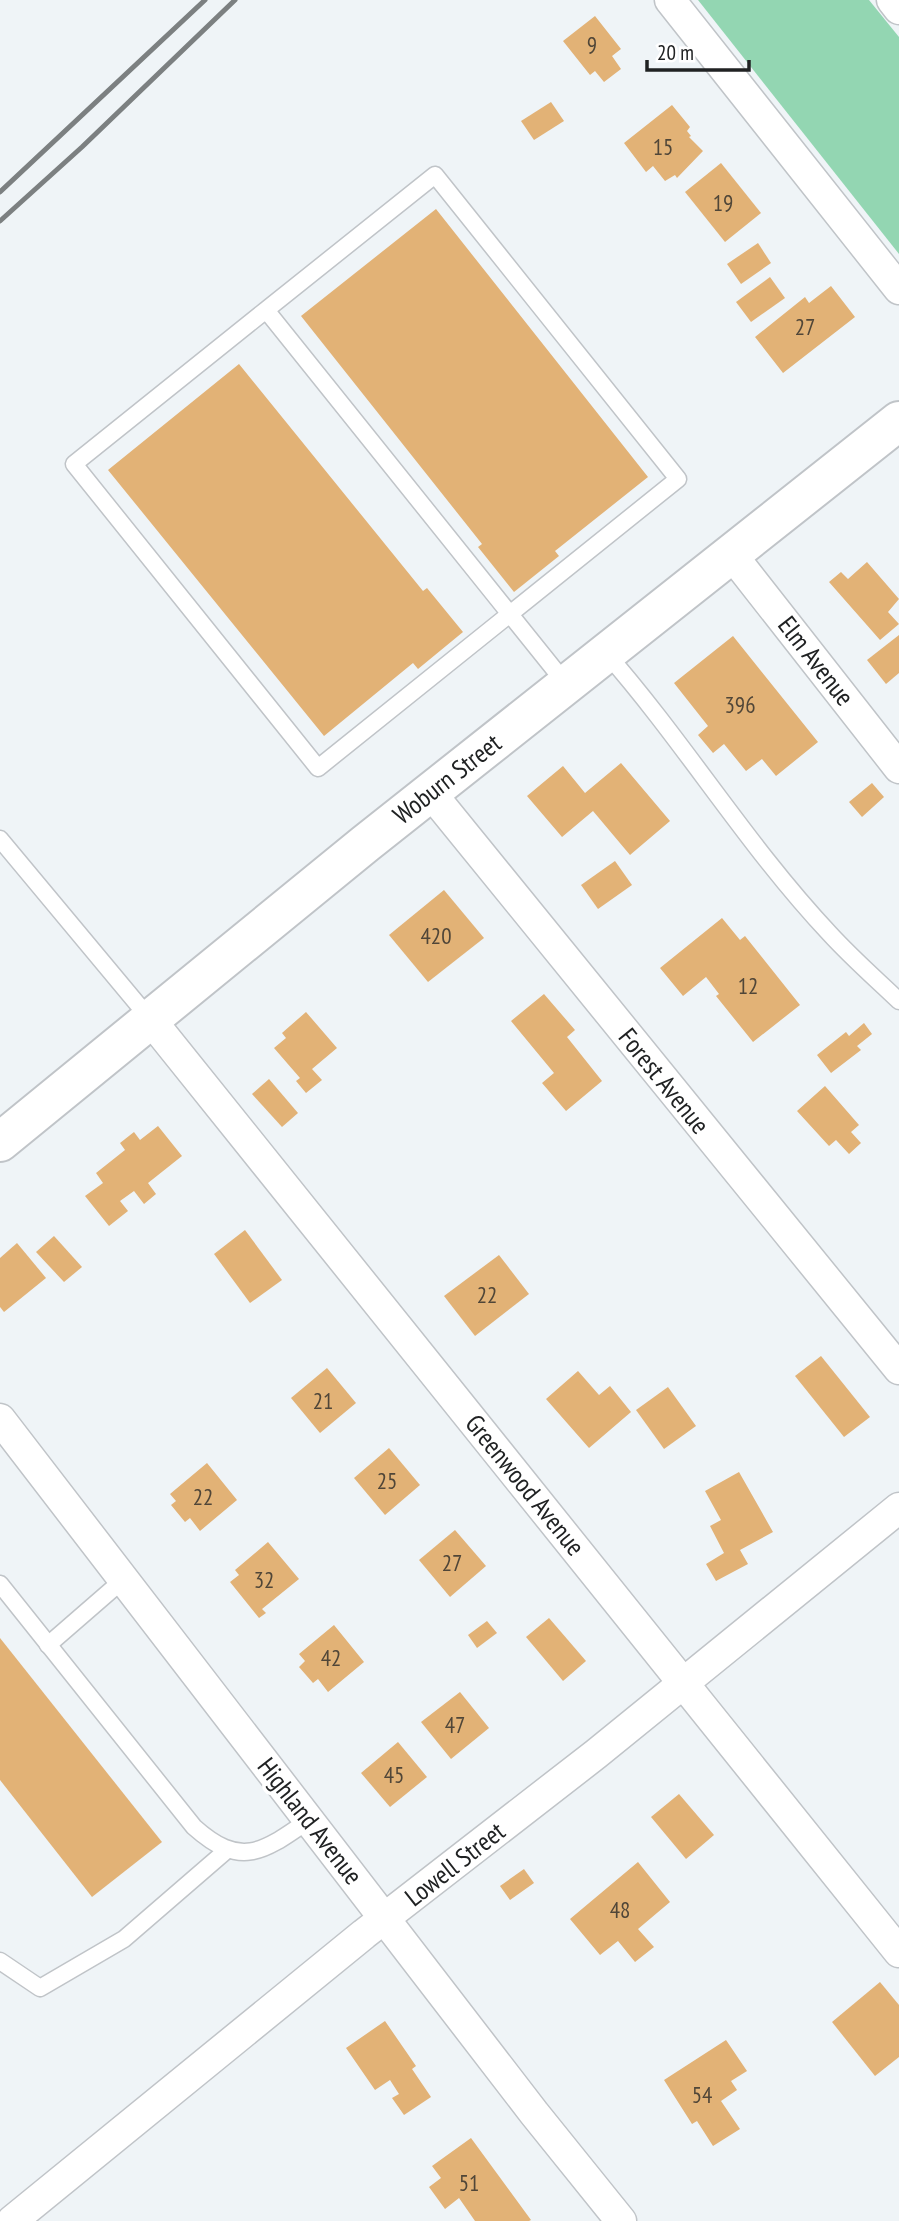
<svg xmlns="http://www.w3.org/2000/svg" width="899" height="2221" font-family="'PT Sans Narrow',sans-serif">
<rect width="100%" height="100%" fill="#eff4f7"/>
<polygon fill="#93d6b2" points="698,0 869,0 899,37 899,254"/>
<g fill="#e2b276">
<polygon points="595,16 621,49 612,56 621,69 604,82 595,71 590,75 563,41"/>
<polygon points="551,102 564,121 534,140 521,121"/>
<polygon points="672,105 690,127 687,131 691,136 689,137 703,151 677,178 675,175 665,181 653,166 646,172 624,143"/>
<polygon points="721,163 761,213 725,242 685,192"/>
<polygon points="436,209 648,477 555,551 559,556 514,592 478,547 482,544 301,316"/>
<polygon points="758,243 771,263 741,284 727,264"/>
<polygon points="770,277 785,298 751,322 736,302"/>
<polygon points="831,286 855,317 783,373 755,337 805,297 809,303"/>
<polygon points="239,364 423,591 427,588 463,632 418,669 413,663 324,736 108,470"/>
<polygon points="867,562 899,599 888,612 899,624 880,640 829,582 841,572 848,579"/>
<polygon points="899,635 899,673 886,684 867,660"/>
<polygon points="733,636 818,742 776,776 762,759 746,771 724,744 713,753 698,735 708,726 674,683"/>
<polygon points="621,763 670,821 630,855 593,811 562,837 527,796 563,766 585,793"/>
<polygon points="872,783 884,797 862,817 849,802"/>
<polygon points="615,861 632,885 598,909 581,885"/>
<polygon points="444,890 484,938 428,982 389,935"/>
<polygon points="722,918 740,940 745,936 800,1005 753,1042 716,996 719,994 706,977 683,996 660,968"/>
<polygon points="544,994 575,1030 567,1037 602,1081 566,1111 542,1083 554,1073 511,1021"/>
<polygon points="306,1012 337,1048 312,1069 322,1080 306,1093 296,1081 300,1078 274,1048 286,1038 282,1033"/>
<polygon points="864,1023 872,1034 857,1046 861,1050 831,1073 817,1055 846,1032 849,1036"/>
<polygon points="269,1079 298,1113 282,1127 252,1094"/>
<polygon points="825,1086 859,1125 851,1132 861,1143 849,1154 836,1140 829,1146 797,1111"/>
<polygon points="158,1126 182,1156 148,1183 156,1194 144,1204 134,1191 120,1201 128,1211 109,1226 85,1196 103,1183 96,1173 125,1150 120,1143 134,1132 140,1140"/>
<polygon points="245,1230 282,1280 250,1303 214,1254"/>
<polygon points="54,1236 82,1267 64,1282 36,1252"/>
<polygon points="17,1243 46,1278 4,1312 0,1307 0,1258"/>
<polygon points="499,1255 529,1294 475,1336 444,1296"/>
<polygon points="821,1356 870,1417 844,1437 795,1376"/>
<polygon points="327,1368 356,1403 320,1433 291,1398"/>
<polygon points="578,1371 599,1395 610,1386 631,1412 589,1448 546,1399"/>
<polygon points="668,1387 696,1426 664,1449 636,1410"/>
<polygon points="389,1448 420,1485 385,1515 354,1478"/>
<polygon points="207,1463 237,1500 200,1531 190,1518 185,1522 171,1505 176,1501 170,1494"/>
<polygon points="739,1472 773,1532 740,1550 748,1564 716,1581 706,1564 724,1553 710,1526 721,1520 705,1491"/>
<polygon points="455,1530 486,1566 450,1597 419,1560"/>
<polygon points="268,1542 299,1579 262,1609 266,1613 259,1618 230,1582 239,1575 235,1570"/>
<polygon points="549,1618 586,1661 563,1681 526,1637"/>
<polygon points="487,1621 497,1633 477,1648 468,1635"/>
<polygon points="334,1625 364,1662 328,1692 318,1679 313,1683 299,1667 305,1661 299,1654"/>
<polygon points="0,1638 162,1842 92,1897 0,1780"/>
<polygon points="460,1692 489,1728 451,1759 421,1722"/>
<polygon points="398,1742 427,1777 390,1807 361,1773"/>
<polygon points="679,1794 714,1835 686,1859 651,1817"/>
<polygon points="638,1862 670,1902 638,1929 654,1947 635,1962 618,1941 600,1955 570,1919"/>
<polygon points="524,1869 534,1883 510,1900 500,1886"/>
<polygon points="880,1982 899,2005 899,2057 875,2076 832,2022"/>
<polygon points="385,2021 416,2066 412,2069 431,2097 404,2115 392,2098 399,2094 390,2080 375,2090 346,2048"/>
<polygon points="726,2040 747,2071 731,2081 737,2090 721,2101 740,2129 713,2146 697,2121 692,2124 664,2080"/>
<polygon points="471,2138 531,2220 529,2221 475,2221 459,2198 445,2209 429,2187 441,2178 432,2166"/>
</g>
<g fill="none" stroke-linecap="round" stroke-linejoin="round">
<defs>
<g id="lane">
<polyline points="266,310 74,464 318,768 678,479 435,175 266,310 566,684"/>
<path d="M606,653C685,743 748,847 830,934C852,958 876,979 899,1001"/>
<polyline points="0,839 150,1019"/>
<path d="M0,1584L194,1827C241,1869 263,1852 309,1820"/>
<polyline points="48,1645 124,1579"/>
<polyline points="0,1961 40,1988 124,1939 227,1850"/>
</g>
<g id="street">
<polyline points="670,0 899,289"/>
<polyline points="892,0 899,9"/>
<polyline points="732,555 899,768"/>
<polyline points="430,792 899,1369"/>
<polyline points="150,1019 899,1952"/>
<polyline points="0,1419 534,2113 621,2221"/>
<polyline points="12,2221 364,1934 596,1754 899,1508"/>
</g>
<polyline id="secondary" points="0,1142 365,844 899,421"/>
</defs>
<use href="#lane" stroke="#c0c4c8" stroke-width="19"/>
<use href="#street" stroke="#c0c4c8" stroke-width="33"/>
<use href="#secondary" stroke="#c0c4c8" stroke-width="42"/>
<use href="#lane" stroke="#fff" stroke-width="16"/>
<use href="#street" stroke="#fff" stroke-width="30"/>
<use href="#secondary" stroke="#fff" stroke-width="38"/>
<g stroke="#7c8081" stroke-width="5">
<polyline points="0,192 205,0"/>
<polyline points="0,221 82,147 235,0"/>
</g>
</g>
<g text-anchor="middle" stroke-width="7" stroke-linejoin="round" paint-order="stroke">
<g font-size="23" fill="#504638">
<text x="592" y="53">9</text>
<text x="663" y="155">15</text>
<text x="723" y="211">19</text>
<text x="805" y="335">27</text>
<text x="740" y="713">396</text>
<text x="436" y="944">420</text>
<text x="748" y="994">12</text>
<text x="487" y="1303">22</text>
<text x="323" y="1409">21</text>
<text x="387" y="1489">25</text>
<text x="203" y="1505">22</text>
<text x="452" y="1571">27</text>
<text x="264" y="1588">32</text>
<text x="331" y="1666">42</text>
<text x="455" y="1733">47</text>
<text x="394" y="1783">45</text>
<text x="620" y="1918">48</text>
<text x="702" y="2103">54</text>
<text x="469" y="2191">51</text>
</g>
<g font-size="26" fill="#202223" stroke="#fff">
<text transform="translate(816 661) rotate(52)" y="9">Elm Avenue</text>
<text transform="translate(447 779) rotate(-38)" y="9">Woburn Street</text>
<text transform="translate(664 1081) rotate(51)" y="9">Forest Avenue</text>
<text transform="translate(525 1485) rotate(51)" y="9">Greenwood Avenue</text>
<text transform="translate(310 1821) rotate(52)" y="9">Highland Avenue</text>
<text transform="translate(455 1864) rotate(-38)" y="9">Lowell Street</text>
</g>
</g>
<path d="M647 60v10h102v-10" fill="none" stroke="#202223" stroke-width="3.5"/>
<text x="657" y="60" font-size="21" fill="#202223" stroke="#ffffff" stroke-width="5" paint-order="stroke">20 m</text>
</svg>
